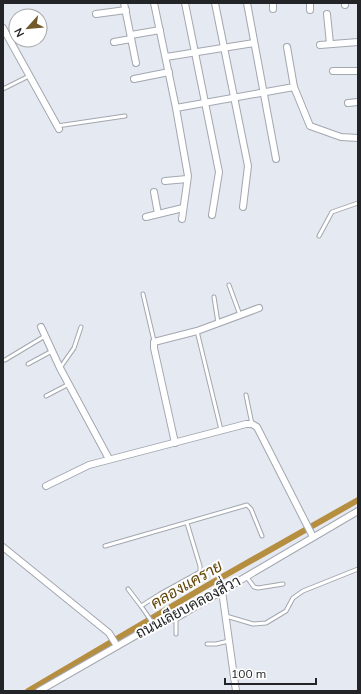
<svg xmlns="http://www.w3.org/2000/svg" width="361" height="694" font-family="Mulish,Sarabun,sans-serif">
<rect width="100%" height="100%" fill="#e5e9f2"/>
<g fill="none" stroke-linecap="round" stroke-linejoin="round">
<polyline stroke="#b68e40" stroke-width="6" points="28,691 208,585 358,500"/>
<defs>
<g id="service">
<polyline points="3,89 29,76"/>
<polyline points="57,126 125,116"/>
<polyline points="319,236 332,212 358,203"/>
<polyline points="229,285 240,315"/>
<polyline points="143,294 154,341"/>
<polyline points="214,297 218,323"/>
<polyline points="197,331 221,430"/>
<polyline points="5,360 45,336"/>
<polyline points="28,364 52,351"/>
<polyline points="60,368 74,348 81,327"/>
<polyline points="246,395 252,424"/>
<polyline points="46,396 69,384"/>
<polyline points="105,546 247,505 251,509 262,536"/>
<polyline points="246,576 254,587 258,588 283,584"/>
<polyline points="128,589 141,606"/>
<polyline points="226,616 253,624 266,623 286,611 293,598 303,591 358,569"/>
<polyline points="176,618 176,634"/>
<polyline points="154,625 141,606 160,594 200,572 200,566 187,523"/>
<polyline points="207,644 216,644 229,641"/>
</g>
<g id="minor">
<polyline points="124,3 136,63"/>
<polyline points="154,3 176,108 188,176 182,219"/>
<polyline points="185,3 219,172 212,215"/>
<polyline points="215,3 248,166 243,207"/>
<polyline points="247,3 276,159"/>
<polyline points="273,3 273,9"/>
<polyline points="310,3 310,10"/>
<polyline points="345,3 345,5"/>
<polyline points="96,14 126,10"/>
<polyline points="327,14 330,44"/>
<polyline points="3,28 59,129"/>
<polyline points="131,35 160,30"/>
<polyline points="114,42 131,39"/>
<polyline points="320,45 358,42"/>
<polyline points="287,47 294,87"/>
<polyline points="166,57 254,43"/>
<polyline points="333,71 358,71"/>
<polyline points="134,79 169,72"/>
<polyline points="348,103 358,102"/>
<polyline points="176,108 294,87 310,126 341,137 358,138"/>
<polyline points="165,181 187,179"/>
<polyline points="154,192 158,214"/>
<polyline points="146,217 183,208"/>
<polyline points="41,327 60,368 109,459"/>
<polyline points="175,443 154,348 154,342 197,331 259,308"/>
<polyline points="46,486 89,465 246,424 252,424 257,427 313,537"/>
<polyline points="3,547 109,633 117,646"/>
<polyline points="222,591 236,691"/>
<polyline points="39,691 154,625 176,618 358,511"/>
</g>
</defs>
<use href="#service" stroke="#a3a7af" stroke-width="5"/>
<use href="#minor" stroke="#a3a7af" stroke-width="8"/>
<use href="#service" stroke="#fff" stroke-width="3"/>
<use href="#minor" stroke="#fff" stroke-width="6"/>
</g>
<g text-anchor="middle" stroke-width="4" stroke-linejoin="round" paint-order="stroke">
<g font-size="15" fill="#222427" stroke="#fff">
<text transform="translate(188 607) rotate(-28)" y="5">ถนนเลียบคลองสี่วา</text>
</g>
<g font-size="16" font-style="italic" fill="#624607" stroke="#fff">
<text transform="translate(186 584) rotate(-30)" y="6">คลองเเคราย</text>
</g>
</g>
<rect width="361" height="694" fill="none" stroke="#222427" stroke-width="8"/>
<g transform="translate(28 28) rotate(243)"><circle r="19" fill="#ffffff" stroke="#a7a7a9"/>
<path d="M0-3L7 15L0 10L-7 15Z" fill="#72592a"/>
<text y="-6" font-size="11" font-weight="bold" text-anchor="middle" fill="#222427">N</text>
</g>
<path d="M225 678v6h91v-6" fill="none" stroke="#222427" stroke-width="2"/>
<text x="231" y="678" font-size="12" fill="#222427" stroke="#ffffff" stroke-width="3" paint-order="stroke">100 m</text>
</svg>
